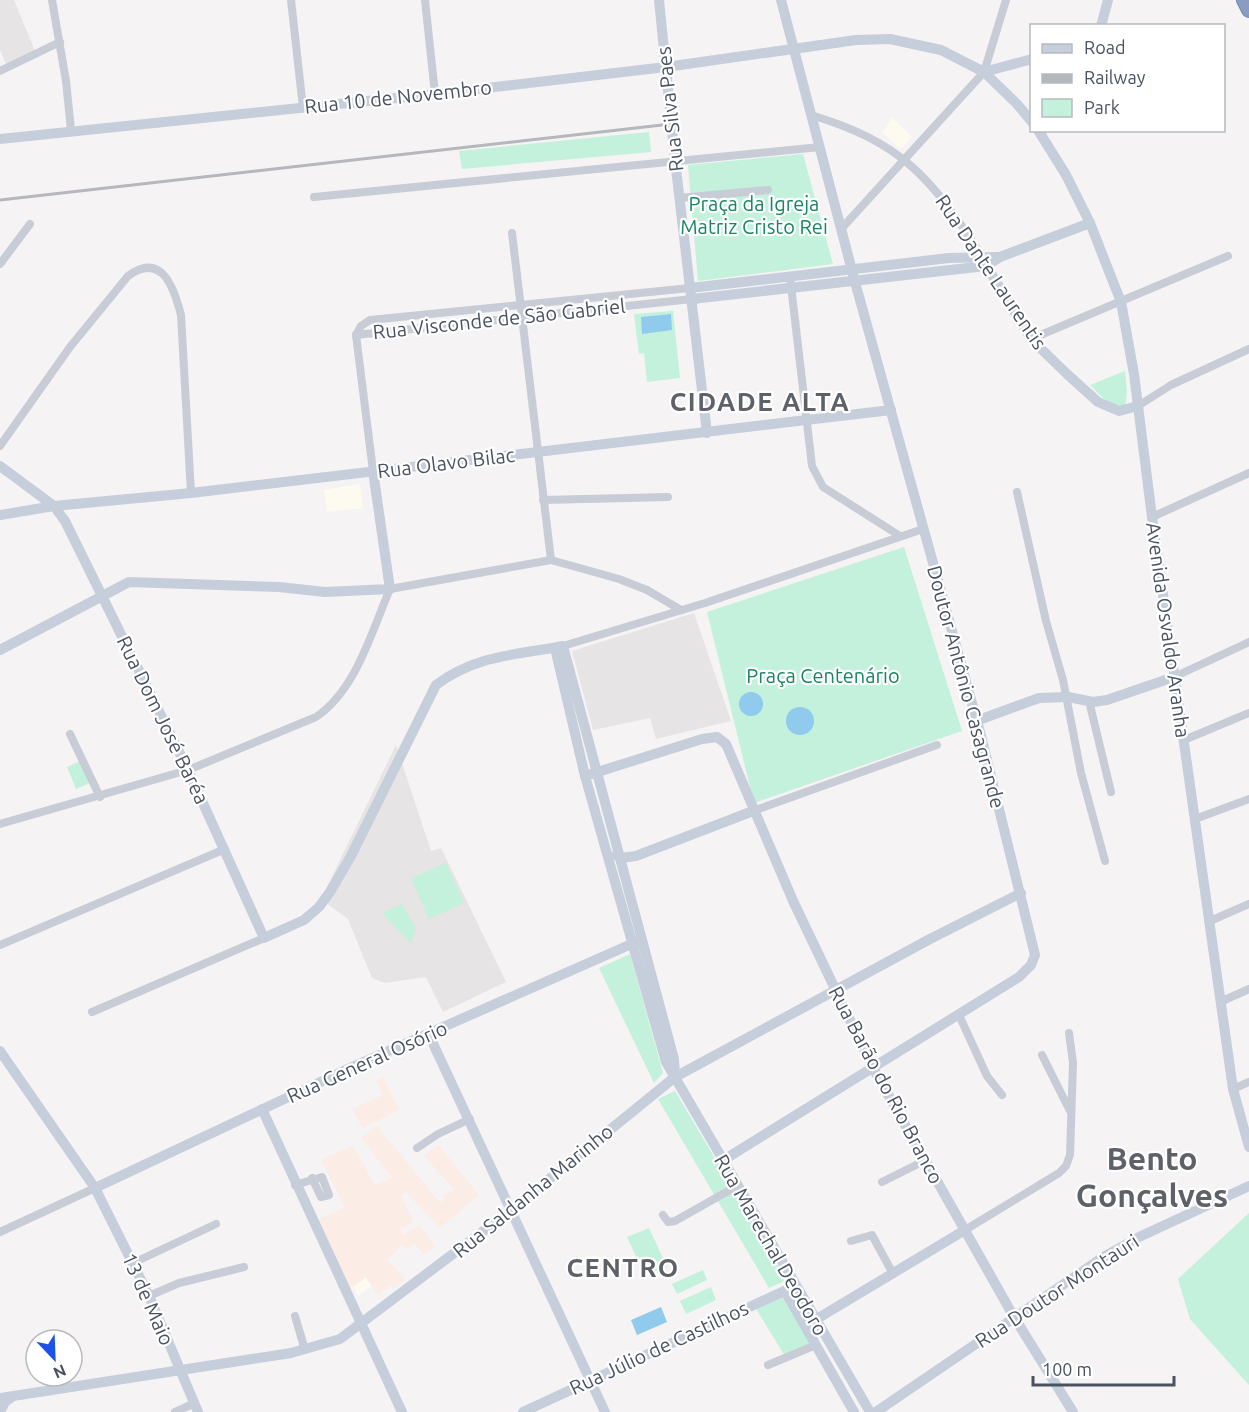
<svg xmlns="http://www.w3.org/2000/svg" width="1249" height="1412" font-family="Ubuntu,sans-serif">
<rect width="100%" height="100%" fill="#f5f3f3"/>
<g fill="#fdfbef">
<polygon points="892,118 912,137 900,149 882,132"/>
<polygon points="360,484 363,508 327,512 324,490"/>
<polygon points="366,1278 371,1286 358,1296 353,1287"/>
</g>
<g fill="#e6e4e5">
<polygon points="0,0 14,0 35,51 6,64 0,50"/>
<polygon points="694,613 731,721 656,739 650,718 593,730 572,651"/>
<polygon points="396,745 431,851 441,848 506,982 443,1012 426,977 385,983 372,978 348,919 321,899"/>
</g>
<g fill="#fcece6">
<polygon points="383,1077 399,1110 362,1128 353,1109 383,1095 376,1080"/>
<polygon points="377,1126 440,1203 444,1200 443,1195 455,1190 424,1156 438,1145 479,1195 440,1228 406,1192 401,1196 413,1222 400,1229 404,1235 419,1225 435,1246 424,1254 414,1243 407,1249 401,1245 387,1260 405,1279 394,1288 390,1285 378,1295 366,1277 349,1289 316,1221 345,1207 321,1160 353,1145 375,1186 392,1177 361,1138"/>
</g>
<g fill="#c3f1dc">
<polygon points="649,132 651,152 462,169 459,151"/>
<polygon points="803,154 833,264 698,281 688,165"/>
<polygon points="673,311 680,378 647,382 644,353 639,354 634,314"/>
<polygon points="1125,371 1127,391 1125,409 1105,400 1090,385"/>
<polygon points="904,547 962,731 754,803 707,612"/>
<polygon points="80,761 90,783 76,789 67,767"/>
<polygon points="446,863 464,903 429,919 411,878"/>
<polygon points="402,904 416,929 411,943 382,913"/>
<polygon points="630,954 663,1073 654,1083 599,968"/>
<polygon points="675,1091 787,1280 769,1288 658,1099"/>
<polygon points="1249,1213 1249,1385 1190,1319 1178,1279"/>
<polygon points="649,1228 667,1267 645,1275 627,1237"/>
<polygon points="703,1270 707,1280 677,1294 672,1284"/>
<polygon points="711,1287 716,1300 686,1314 680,1301"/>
<polygon points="783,1294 811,1345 785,1356 755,1307"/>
</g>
<g fill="#90caed">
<polygon points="671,314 672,330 642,334 641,317"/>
<circle cx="751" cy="704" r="12"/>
<circle cx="800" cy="721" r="14"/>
<polygon points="661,1307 667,1322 637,1335 631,1320"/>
</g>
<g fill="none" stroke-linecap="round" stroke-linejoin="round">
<defs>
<polyline id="highway" points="1244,0 1249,10"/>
</defs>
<use href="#highway" stroke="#7687ad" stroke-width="16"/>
<g stroke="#c7ccd7" stroke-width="8">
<polyline points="52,0 66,81 71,130"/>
<polyline points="291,0 303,108"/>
<polyline points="425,0 435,94"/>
<polyline points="0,71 60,42"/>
<path d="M811,115C901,142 931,177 981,255"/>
<polyline points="314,197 820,147"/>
<polyline points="679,198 768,190"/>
<polyline points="842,228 984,72 1006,0"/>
<polyline points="512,233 551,560"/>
<polyline points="0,264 30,224"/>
<polyline points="790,277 812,466 823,487 900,536"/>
<polyline points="356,335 361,326 370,320 690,288"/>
<polyline points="356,335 692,299"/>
<polyline points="356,335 373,471"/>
<polyline points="1031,339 1228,256"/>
<polyline points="1138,406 1171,385 1249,349"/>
<path d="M0,446L70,347L128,276C162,251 174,288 181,315L191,493"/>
<polyline points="1017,492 1046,621 1063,680 1081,773 1105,861"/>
<polyline points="543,500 668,497"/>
<polyline points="1152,517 1249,473"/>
<polyline points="563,646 705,603 923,529"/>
<polyline points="1174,677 1249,642"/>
<polyline points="1089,701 1111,792"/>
<polyline points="70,734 100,797"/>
<polyline points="1184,740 1249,713"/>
<polyline points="753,811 937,745"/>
<polyline points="1195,819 1249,799"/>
<path d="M0,824L188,770L316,717C356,690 371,633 390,589L551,560L619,579L647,590L681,610"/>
<polyline points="1210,921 1249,904"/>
<polyline points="0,945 225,849"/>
<polyline points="1220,1002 1249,989"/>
<polyline points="92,1012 264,938"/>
<polyline points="959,1015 987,1076 1002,1095"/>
<polyline points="1042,1055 1070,1111"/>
<polyline points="1233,1089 1249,1082"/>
<polyline points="417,1148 438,1134 470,1119"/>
<polyline points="882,1182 926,1160"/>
<polyline points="295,1185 322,1177 329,1195 321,1197 312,1178"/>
<polyline points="663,1215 668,1222 675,1221 737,1186"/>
<polyline points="965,1230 1059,1173 1066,1166 1070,1155 1073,1063 1069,1033"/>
<polyline points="0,1232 95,1188"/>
<polyline points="851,1241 872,1235 892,1272"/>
<polyline points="133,1263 216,1224"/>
<polyline points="149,1296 179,1283 244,1267"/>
<polyline points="295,1316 305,1350"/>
<polyline points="768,1365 816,1345"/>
<polyline points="175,1412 195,1403"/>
</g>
<g stroke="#c6cddb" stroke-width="10">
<polyline points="659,0 675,160 707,433"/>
<polyline points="1101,26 1108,0"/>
<polyline points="984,72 1032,59"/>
<polyline points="1038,130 1066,175 1090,223 1121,302 1134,374 1152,517 1233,1089 1249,1147"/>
<polyline points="0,139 435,94 666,67 856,40 890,39 941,50 984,72 1017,104 1032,122"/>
<polyline points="984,262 1031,339 1067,374 1098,402 1119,411 1138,406"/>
<polyline points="690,288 949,258 1000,257"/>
<polyline points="692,299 986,266 1000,257 1090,223"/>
<path d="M0,466L54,506L65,521L188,770L264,938L304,920L319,907L330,892L351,856L436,685C476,655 516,655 563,646L674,1059L675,1077"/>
<polyline points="0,515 54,506 191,493 891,410"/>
<polyline points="555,648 585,776 666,1062 870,1412"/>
<polyline points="0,650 129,582 279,587 325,592 390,589 373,471"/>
<polyline points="976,721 1039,698 1068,697 1093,702 1107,700 1174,677"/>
<polyline points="585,776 702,739 717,737 726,744 794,903 873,1068 1014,1317 1073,1412"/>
<polyline points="616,855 620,858 636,856 753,811"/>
<polyline points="429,1035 605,1412"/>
<polyline points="0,1051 95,1188 149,1296 198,1412"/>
<polyline points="262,1109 402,1412"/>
<polyline points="722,1161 1019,977 1031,965 1035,955 980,732 855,282 781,0"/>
<polyline points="95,1188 350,1068 636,942"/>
<polyline points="785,1291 854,1412"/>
<polyline points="815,1320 965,1230"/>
<polyline points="0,1398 291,1353 340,1339 510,1211 675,1077 930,939 1021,893"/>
<polyline points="0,1412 5,1402 12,1397"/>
<polyline points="523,1412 795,1286"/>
<polyline points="876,1412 1105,1256 1139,1237 1249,1186"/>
</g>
<use href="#highway" stroke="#8b9cc1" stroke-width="14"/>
<polyline stroke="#b5b7bd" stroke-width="3" points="0,200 671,124"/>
</g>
<g text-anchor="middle" stroke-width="4.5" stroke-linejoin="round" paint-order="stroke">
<g font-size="20" fill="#4a5261" stroke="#fff">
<text transform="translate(398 97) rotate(-6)" y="7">Rua 10 de Novembro</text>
<text transform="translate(670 109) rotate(-96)" y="7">Rua Silva Paes</text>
<text transform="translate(991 272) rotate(56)" y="7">Rua Dante Laurentis</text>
<text transform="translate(499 319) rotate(-6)" y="7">Rua Visconde de São Gabriel</text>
<text transform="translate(446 463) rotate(-7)" y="7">Rua Olavo Bilac</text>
<text transform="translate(1168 630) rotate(82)" y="7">Avenida Osvaldo Aranha</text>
<text transform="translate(966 687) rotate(75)" y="7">Doutor Antônio Casagrande</text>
<text transform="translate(163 720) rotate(64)" y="7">Rua Dom José Baréa</text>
<text transform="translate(367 1062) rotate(-24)" y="7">Rua General Osório</text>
<text transform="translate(886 1085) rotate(62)" y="7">Rua Barão do Rio Branco</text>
<text transform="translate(533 1191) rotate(-39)" y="7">Rua Saldanha Marinho</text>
<text transform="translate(771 1245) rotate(60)" y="7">Rua Marechal Deodoro</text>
<text transform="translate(1057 1291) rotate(-33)" y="7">Rua Doutor Montauri</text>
<text transform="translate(148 1299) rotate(66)" y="7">13 de Maio</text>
<text transform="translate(659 1348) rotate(-25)" y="7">Rua Júlio de Castilhos</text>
</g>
<g font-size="20" fill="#188561" stroke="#fff">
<text x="754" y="211">Praça da Igreja<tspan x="754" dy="23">Matriz Cristo Rei</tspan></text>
<text x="823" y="683">Praça Centenário</text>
</g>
<g font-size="26" font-weight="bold" letter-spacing="1.5" fill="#5f6168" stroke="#fff">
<text x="760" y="411">CIDADE ALTA</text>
<text x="623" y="1277">CENTRO</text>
</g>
<g font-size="32" font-weight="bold" fill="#5f6168" stroke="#fff">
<text x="1152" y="1170">Bento<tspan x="1152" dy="37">Gonçalves</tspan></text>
</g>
</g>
<rect x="1030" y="24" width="195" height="108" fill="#ffffff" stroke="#b7bac0" stroke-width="1.5"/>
<rect x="1042" y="44" width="30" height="9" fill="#c6cddb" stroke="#b7bac0" stroke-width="1.5"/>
<text x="1084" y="54" font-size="18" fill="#4a5261">Road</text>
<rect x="1042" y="74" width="30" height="9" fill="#b5b7bd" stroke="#b7bac0" stroke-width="1.5"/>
<text x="1084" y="84" font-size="18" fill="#4a5261">Railway</text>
<rect x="1042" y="99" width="30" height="18" fill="#c3f1dc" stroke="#b7bac0" stroke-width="1.5"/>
<text x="1084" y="114" font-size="18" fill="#4a5261">Park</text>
<g transform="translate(54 1358) rotate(157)"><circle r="28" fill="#ffffff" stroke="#b7bac0" stroke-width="1.5"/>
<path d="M0-4.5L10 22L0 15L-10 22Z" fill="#1b52e7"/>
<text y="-9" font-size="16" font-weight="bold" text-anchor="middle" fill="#4a5261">N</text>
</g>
<path d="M1033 1376v9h141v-9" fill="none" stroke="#4a5261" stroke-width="3"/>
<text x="1042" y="1376" font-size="18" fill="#4a5261" stroke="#ffffff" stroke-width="4.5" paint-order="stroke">100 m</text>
</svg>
